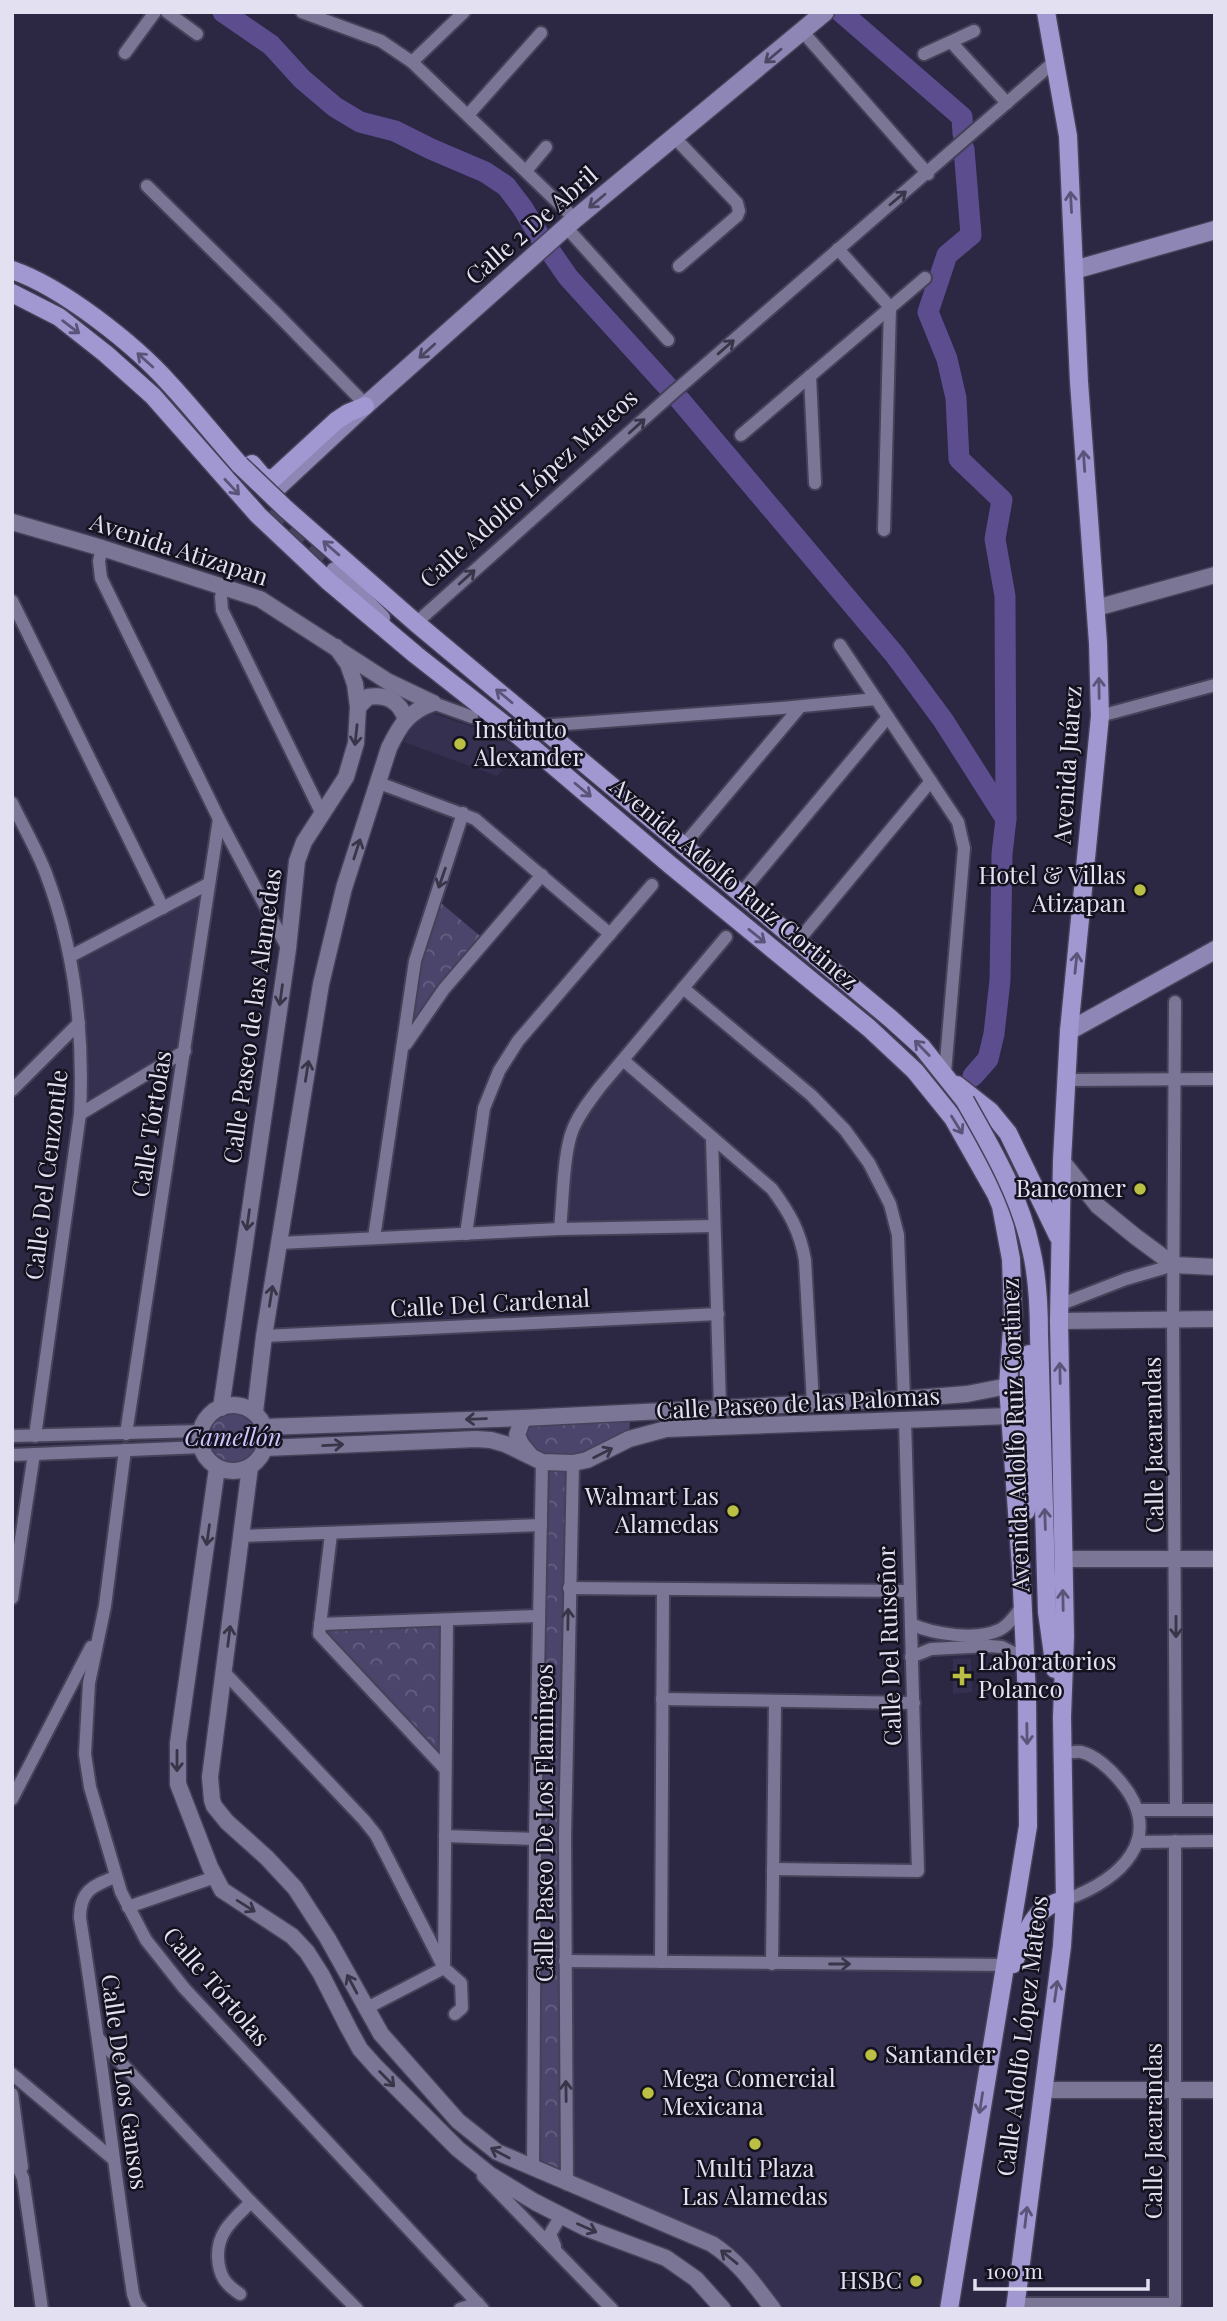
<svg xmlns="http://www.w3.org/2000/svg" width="1227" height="2321" font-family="'Playfair Display',serif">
<defs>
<pattern id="park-crowns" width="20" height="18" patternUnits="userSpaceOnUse" patternTransform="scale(1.75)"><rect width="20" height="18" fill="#4b446b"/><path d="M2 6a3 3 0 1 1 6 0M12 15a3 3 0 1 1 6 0" fill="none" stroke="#655f81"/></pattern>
</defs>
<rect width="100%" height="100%" fill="#2c2742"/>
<g fill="#363050">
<polygon points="432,713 493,734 520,750 497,776 404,742 412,723"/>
<polygon points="208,884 185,1051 80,1114 71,956"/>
<polygon points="623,1060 712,1138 714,1226 560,1229 572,1130"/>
<polygon points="971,1658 972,1692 953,1694 953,1659"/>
<polygon points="565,1961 1007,1965 949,2309 773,2309 727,2254 567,2184"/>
</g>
<g fill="url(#park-crowns)">
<polygon points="435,898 485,940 404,1047 410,990"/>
<circle cx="233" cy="1438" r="33"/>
<polygon points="523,1418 630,1419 629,1439 573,1464 567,2184 533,2169 542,1463 518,1427"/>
<polygon points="447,1621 445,1769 319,1634 320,1624"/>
</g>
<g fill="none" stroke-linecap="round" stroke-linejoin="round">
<g stroke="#5b4d8e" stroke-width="21">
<polyline points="223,12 271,45 302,79 335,107 360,122 395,131 431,149 485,172 506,186 522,207 542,240"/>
<polyline points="841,12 962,117 963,134"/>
<polyline points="964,149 971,235 947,255 928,312 947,359 956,398 959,459 1002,500 995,539 1005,596 1006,818"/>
<polyline points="550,251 568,277 667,386"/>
<polyline points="680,400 895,655 943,720 1006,819 1002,854 1000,980 994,1034 988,1059 973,1076"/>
</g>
<path stroke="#47435c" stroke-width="18" stroke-dasharray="18 9" stroke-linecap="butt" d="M279,486C272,495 267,499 271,510L335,571"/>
<defs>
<g id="minor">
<polyline points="167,12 197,34"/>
<polyline points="302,12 381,41 412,62 575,219"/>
<polyline points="802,31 928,174"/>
<polyline points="951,42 1007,103"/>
<polyline points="125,53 155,12"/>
<polyline points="924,54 974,31"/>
<polyline points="412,62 464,12"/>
<polyline points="468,115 541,33"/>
<polyline points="674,137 737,203 739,211 737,216 679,266"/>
<polyline points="526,171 546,147"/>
<polyline points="147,186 275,312 366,405"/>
<polyline points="566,227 668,340"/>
<polyline points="838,249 890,307"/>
<polyline points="810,376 815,483"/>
<polyline points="741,435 925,278"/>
<polyline points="884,530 890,307"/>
<polyline points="102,548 99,561 101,578 219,819 288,949"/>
<polyline points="224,586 221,597 222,610 322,814"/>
<polyline points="12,601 163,908"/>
<polyline points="416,623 674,392 1055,61"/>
<polyline points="840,645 958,822 964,848 945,1073"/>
<polyline points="433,703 472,717"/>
<polyline points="1100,716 1215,685"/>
<polyline points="539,726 782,708 876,699"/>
<polyline points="379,783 475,819 610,934"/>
<path d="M12,803C23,826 36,848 45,871C75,949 84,1031 80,1114L35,1436"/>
<polyline points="683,846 800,707"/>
<polyline points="741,893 888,717"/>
<polyline points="798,941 931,781"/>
<polyline points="71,956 208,884"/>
<polyline points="683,988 811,1095 845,1130 869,1163 890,1204 898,1235 904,1399"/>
<polyline points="1175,1002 1173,1319 1176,1810"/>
<polyline points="406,1044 444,989 542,875"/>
<path d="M623,1060L772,1189C789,1212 800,1231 805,1260L813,1403"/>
<polyline points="1067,1080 1215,1079"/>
<polyline points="12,1090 79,1023"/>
<polyline points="80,1114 185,1051"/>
<polyline points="712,1138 720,1407"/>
<path d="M560,1229C563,1202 563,1153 573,1129C579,1114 590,1100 600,1087L726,937"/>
<polyline points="466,1234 484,1108 499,1071 518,1041 652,885"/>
<polyline points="374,1238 415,961 463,813"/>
<polyline points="280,1243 560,1229 714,1226"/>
<polyline points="1059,1305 1126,1279 1174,1265"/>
<polyline points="264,1336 718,1314"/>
<polyline points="126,1434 219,819"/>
<polyline points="12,1436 200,1431"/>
<polyline points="125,1450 105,1606 89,1683 85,1754 90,1787 121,1892 146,1940 184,1988 483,2309"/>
<polyline points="12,1455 201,1447"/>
<polyline points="331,1534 319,1634 445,1769"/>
<polyline points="240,1536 541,1525"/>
<polyline points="569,1588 909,1591"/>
<polyline points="12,1598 34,1454"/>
<polyline points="320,1624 538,1616"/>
<path d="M911,1624C933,1634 976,1641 999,1630C1008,1626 1016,1615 1022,1606"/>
<polyline points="911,1657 931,1649 989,1646 1002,1647 1014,1653 1025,1663"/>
<polyline points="225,1673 364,1820 376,1835 444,1968 461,1983 462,2008 455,2014"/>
<polyline points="662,1699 914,1703"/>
<path d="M1064,1753C1069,1753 1076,1751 1081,1752C1095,1755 1111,1770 1120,1781C1168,1838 1120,1880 1065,1900"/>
<polyline points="12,1799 91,1647"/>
<polyline points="1139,1810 1215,1810"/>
<polyline points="445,1836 535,1839"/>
<polyline points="1137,1842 1215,1841"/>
<polyline points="773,1869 918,1871 905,1420"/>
<path d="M115,1877C92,1886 80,1891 80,1918C100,2043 114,2169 133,2294L136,2303L141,2309"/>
<polyline points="128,1907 215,1877"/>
<polyline points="565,1961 1007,1965"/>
<polyline points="661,1962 663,1589"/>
<polyline points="444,1964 447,1621"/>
<polyline points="772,1964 775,1702"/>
<polyline points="365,2009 444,1968"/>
<polyline points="99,2039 251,2202 357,2309"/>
<polyline points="12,2074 113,2159"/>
<polyline points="12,2094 22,2167"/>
<polyline points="12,2155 23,2178 42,2309"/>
<polyline points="533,2169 535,1839 542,1462"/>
<polyline points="483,2176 612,2309"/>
<polyline points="567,2184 565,1837 573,1463"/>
<polyline points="555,2246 550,2234 561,2216"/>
<path d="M240,2294C225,2284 219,2276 218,2257C217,2232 234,2219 251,2202"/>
<polyline points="1015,2304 1175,2304 1175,1841"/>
<polyline points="460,2309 478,2303"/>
</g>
<g id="tertiary">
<polyline points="12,522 102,548 260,599 387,681 433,703"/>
<polyline points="1096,608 1215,575"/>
<path d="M358,707L368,697C387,694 400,701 406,720"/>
<polyline points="1062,1161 1098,1206 1136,1237 1174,1265 1215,1267"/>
<polyline points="1059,1321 1215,1319"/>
<circle cx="233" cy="1438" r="33"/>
<polyline points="221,1408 288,949 297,861 304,842 346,777 356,743 358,707 355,684 348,664 336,647"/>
<path d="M255,1412L264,1336L321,984L344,888L389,748C400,725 408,712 433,703"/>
<polyline points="523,1418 517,1435 521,1444 530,1455"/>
<polyline points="265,1427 523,1418 904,1399 967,1394 1008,1386"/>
<polyline points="265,1448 476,1439 491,1440 505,1444 542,1462 573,1463 587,1460 629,1439 666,1429 1009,1416"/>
<path d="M250,1467L210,1777L212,1800L214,1806L227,1822L267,1858L295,1888L328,1939L381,2034L458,2121L497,2152L712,2244C738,2261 754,2284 773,2309"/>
<polyline points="217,1468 178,1743 178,1784 210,1867 222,1890 292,1936 307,1952 321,1974 349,2029 360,2049 376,2067 458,2149 489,2174 535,2202 586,2228 666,2258 696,2279 723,2309"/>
<polyline points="1063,1559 1215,1559"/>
<polyline points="1043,2090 1215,2090"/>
</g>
<g id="secondary">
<polyline points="1074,270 1215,230"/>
<polyline points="279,486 366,405 575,219 825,12"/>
<polyline points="335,571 381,618"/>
<polyline points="1069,1031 1215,950"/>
</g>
<g id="primary">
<path d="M12,270C62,287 134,344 169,383C194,410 216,438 240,465"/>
<polyline points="12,293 59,317 106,354 153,396 258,515 327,580 416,655 514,732 669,864 869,1028 915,1071 953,1118 996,1194 1001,1206 1011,1259 1013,1315 1008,1386 1021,1568 1027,1697 1028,1826 949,2309"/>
<polyline points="252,464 263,477 273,479 336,421 348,413 365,406"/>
<polyline points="286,509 416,623 891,1019 922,1047 965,1101"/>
<polyline points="957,1085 990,1111 1008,1133 1058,1236"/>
<polyline points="1039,1335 1047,1612 1055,1669"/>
<polyline points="1026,1511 1028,1478 1029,1354"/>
<path d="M1013,1964C1026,1935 1031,1907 1065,1900"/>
<polyline points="1015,2309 1062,1946 1065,1900 1062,1717 1065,1636 1059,1321 1062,1161 1069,1031 1100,716 1098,643 1079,382 1068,136 1046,12"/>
</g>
</defs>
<use href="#minor" stroke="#464158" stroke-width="16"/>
<use href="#tertiary" stroke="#464158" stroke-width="19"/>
<use href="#secondary" stroke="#464158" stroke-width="21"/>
<use href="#primary" stroke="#464158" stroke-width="21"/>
<use href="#minor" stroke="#7b7696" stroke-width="12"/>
<use href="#tertiary" stroke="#7b7696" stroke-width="16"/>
<use href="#secondary" stroke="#8e86b4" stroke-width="18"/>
<use href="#primary" stroke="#a197d1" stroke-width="18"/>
<defs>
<g id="primary-bridge">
<polyline points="240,465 286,509"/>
<path d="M965,1101C991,1147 1020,1196 1031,1249C1038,1278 1039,1306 1039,1335"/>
</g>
</defs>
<use href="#primary-bridge" stroke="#464158" stroke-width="21" stroke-linecap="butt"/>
<use href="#primary-bridge" stroke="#a197d1" stroke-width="18"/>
</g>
<defs><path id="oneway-shaft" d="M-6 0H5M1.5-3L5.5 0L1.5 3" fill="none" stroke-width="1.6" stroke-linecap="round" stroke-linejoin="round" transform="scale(1.75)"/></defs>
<g stroke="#4b4662">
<use href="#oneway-shaft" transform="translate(773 56) rotate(140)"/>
<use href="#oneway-shaft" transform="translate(597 201) rotate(140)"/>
<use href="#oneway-shaft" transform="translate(427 351) rotate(138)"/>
</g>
<g stroke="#383548">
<use href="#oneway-shaft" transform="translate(898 198) rotate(-40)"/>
<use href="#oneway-shaft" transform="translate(726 347) rotate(-41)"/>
<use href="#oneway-shaft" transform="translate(637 426) rotate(-42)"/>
<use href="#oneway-shaft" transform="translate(467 577) rotate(-42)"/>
<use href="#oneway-shaft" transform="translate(356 735) rotate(96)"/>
<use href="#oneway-shaft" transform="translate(357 849) rotate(-72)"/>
<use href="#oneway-shaft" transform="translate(442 878) rotate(109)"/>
<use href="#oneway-shaft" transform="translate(281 995) rotate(98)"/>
<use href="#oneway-shaft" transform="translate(307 1071) rotate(-81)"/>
<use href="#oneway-shaft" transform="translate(248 1220) rotate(98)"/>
<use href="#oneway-shaft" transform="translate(271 1296) rotate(-81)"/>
<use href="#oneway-shaft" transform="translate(476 1419) rotate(178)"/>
<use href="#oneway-shaft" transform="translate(333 1445) rotate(-3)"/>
<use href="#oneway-shaft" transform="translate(603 1453) rotate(-27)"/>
<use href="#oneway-shaft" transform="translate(208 1535) rotate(98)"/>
<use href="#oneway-shaft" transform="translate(568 1619) rotate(-89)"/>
<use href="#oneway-shaft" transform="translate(1176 1627) rotate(90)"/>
<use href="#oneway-shaft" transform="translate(229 1636) rotate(-83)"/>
<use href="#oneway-shaft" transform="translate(177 1761) rotate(90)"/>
<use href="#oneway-shaft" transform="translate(246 1906) rotate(32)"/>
<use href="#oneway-shaft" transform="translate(840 1964)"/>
<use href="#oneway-shaft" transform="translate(352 1984) rotate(-118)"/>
<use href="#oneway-shaft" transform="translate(387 2079) rotate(45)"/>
<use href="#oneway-shaft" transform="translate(566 2091) rotate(-91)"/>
<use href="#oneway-shaft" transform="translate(500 2153) rotate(-152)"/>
<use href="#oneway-shaft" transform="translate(587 2228) rotate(24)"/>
<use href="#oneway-shaft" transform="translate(729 2257) rotate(-141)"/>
</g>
<g stroke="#5a5478">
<use href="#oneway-shaft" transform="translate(1071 202) rotate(-93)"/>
<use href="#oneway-shaft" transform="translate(71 327) rotate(37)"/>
<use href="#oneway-shaft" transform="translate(145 360) rotate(-138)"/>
<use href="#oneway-shaft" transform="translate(1084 461) rotate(-94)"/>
<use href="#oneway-shaft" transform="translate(232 487) rotate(47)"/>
<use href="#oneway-shaft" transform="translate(331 548) rotate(-139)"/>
<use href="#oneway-shaft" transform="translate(1099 688) rotate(-91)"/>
<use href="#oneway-shaft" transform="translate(504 696) rotate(-140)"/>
<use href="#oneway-shaft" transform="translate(583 790) rotate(40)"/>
<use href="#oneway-shaft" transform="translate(757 936) rotate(39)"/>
<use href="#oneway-shaft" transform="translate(1076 963) rotate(-84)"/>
<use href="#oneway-shaft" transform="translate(922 1048) rotate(-134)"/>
<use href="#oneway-shaft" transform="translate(957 1125) rotate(58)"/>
<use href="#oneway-shaft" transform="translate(1060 1373) rotate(-91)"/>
<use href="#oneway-shaft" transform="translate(1045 1519) rotate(-92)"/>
<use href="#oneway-shaft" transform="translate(1063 1600) rotate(-91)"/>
<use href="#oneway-shaft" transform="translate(1027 1734) rotate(89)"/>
<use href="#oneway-shaft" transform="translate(1056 1991) rotate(-82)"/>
<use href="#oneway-shaft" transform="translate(981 2103) rotate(99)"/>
<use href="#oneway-shaft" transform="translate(1026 2217) rotate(-83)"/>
</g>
<g fill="#bbc045" stroke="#14121e" stroke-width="2.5">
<circle cx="460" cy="744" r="7"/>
<circle cx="1140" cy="890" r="7"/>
<circle cx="1140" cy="1189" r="7"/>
<circle cx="733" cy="1511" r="7"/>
<path d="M958.5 1665.5h7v7h7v7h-7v7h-7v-7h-7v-7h7z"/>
<circle cx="871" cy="2055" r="7"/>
<circle cx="648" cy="2093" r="7"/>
<circle cx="755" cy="2144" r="7"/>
<circle cx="916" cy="2281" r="7"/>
</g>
<g text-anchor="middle" stroke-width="5" stroke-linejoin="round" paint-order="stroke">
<g font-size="24" fill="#e3e0f2" stroke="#14121e">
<text transform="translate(532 226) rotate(-41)" y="8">Calle 2 De Abril</text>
<text transform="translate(529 489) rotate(-42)" y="8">Calle Adolfo López Mateos</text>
<text transform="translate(179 550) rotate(18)" y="8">Avenida Atizapan</text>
<text transform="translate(1068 765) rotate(-86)" y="8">Avenida Juárez</text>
<text transform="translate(734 884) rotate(40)" y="8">Avenida Adolfo Ruiz Cortinez</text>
<text transform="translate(253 1016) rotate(-82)" y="8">Calle Paseo de las Alamedas</text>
<text transform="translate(152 1124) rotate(-81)" y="8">Calle Tórtolas</text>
<text transform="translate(47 1175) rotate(-83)" y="8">Calle Del Cenzontle</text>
<text transform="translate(490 1304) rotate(-3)" y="8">Calle Del Cardenal</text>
<text transform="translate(798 1404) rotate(-3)" y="8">Calle Paseo de las Palomas</text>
<text transform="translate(1016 1435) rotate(-92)" y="8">Avenida Adolfo Ruiz Cortinez</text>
<text transform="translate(1154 1445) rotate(-91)" y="8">Calle Jacarandas</text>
<text transform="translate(890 1646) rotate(-92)" y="8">Calle Del Ruiseñor</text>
<text transform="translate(545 1823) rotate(-90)" y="8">Calle Paseo De Los Flamingos</text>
<text transform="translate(216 1987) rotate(49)" y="8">Calle Tórtolas</text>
<text transform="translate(1023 2036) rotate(-83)" y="8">Calle Adolfo López Mateos</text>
<text transform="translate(124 2082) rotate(82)" y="8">Calle De Los Gansos</text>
<text transform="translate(1154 2131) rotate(-90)" y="8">Calle Jacarandas</text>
</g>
<g font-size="24" fill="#e3e0f2" stroke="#14121e" text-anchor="start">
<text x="474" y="738">Instituto<tspan x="474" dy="28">Alexander</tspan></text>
<text x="1126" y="884" text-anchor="end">Hotel &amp; Villas<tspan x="1126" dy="28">Atizapan</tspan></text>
<text x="1126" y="1197" text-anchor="end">Bancomer</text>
<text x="719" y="1505" text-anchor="end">Walmart Las<tspan x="719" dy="28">Alamedas</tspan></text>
<text x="978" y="1670">Laboratorios<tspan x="978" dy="28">Polanco</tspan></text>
<text x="885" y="2063">Santander</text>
<text x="662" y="2087">Mega Comercial<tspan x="662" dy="28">Mexicana</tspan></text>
<text x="755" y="2177" text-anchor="middle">Multi Plaza<tspan x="755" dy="28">Las Alamedas</tspan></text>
<text x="902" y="2289" text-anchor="end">HSBC</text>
</g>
<g font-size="24" font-style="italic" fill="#cec5ff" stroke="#14121e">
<text x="233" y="1446">Camellón</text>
</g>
</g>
<rect width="1227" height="2321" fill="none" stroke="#e3e0f2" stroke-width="28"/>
<path d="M975 2279v10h173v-10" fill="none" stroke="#e3e0f2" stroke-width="3.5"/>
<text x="986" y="2279" font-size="21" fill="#e3e0f2" stroke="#14121e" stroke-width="5" paint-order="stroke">100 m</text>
</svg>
